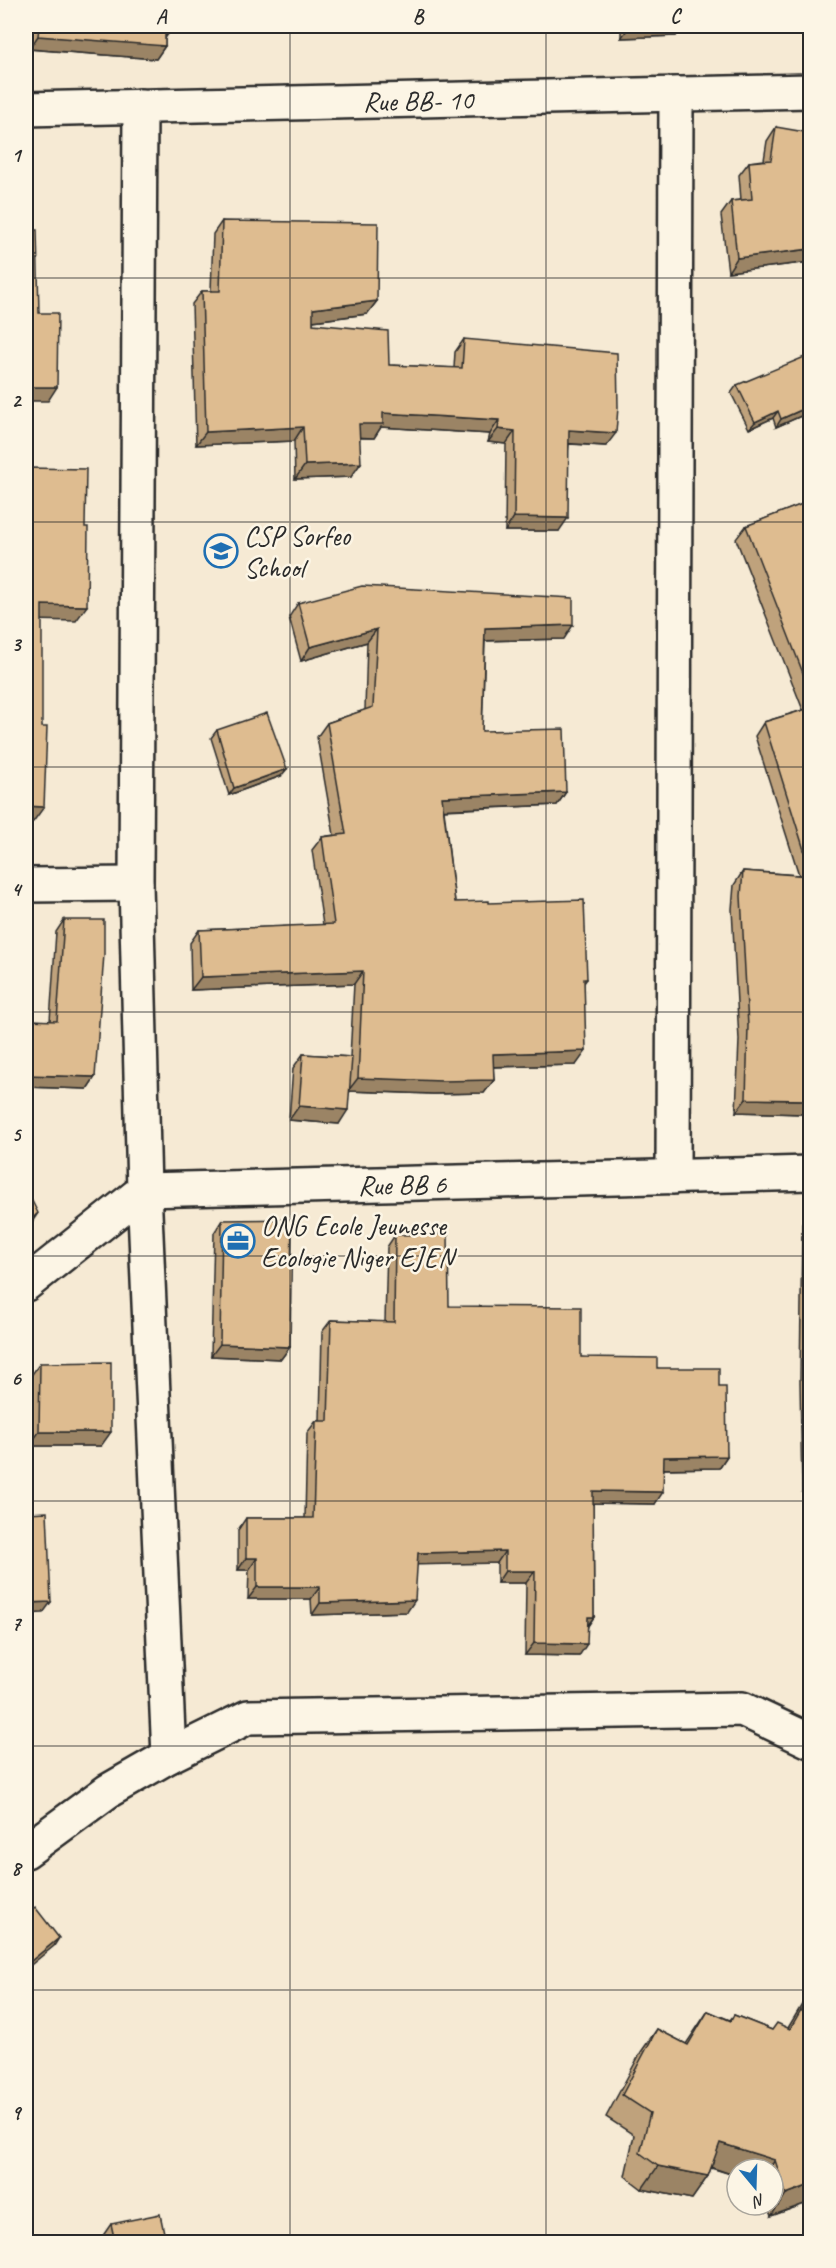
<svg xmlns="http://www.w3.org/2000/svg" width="836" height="2268" font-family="Caveat,sans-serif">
<rect width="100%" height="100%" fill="#f6ead4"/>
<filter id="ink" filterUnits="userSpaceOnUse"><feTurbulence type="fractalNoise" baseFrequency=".0167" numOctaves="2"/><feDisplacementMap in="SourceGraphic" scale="12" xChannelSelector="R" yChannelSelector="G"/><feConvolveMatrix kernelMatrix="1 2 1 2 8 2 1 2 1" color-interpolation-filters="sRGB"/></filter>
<g filter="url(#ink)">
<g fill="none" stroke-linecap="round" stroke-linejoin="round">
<defs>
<g id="street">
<polyline points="140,106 136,884 144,1190 169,1756"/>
<polyline points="26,109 810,91"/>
<polyline points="26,885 136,884"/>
<polyline points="673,1177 676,94"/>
<polyline points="26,1284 144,1190 810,1173"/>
<polyline points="26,1851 108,1791 169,1756 248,1717 742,1709 810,1741"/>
</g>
</defs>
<use href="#street" stroke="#2b2b2b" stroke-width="38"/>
<use href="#street" stroke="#fcf5e5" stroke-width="33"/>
</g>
<g fill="#bfa27c" stroke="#2b2b2b" stroke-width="1.5">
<polygon points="31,26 168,26 165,38 165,46 156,59 29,49"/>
<polygon points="621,26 683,26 676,36 621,38"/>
<polygon points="776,127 810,262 728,272 721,215 731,201 741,200 739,175 749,162 764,160 767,141"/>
<polygon points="222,221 377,301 367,314 313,321 313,324 389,365 454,368 455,352 464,339 606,446 569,444 559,531 505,531 506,444 488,442 490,434 381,427 374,438 360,438 351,477 295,479 294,441 196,445 192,304 202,291 211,291 213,234"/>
<polygon points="737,385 810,412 776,427 773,418 749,429 731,393"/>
<polygon points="810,501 810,1103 803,1114 736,1112 739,1040 732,909 734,885 743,871 799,875 755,736 764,722 803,710 736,539 746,526"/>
<polygon points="298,603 564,639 485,641 482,731 566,792 557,805 444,810 455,902 489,903 587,979 584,983 576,1065 493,1067 494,1080 484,1093 433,1094 350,1091 339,1124 289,1120 293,1068 303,1054 350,1057 354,984 191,990 190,943 199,930 323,925 312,850 322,837 334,835 317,737 327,723 365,710 367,642 301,661 289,617"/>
<polygon points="217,730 281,776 229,795 211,738"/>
<polygon points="64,920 95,1077 87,1089 26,1087 26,1020 50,1021 56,932"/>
<polygon points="810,1212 810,1532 807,1532 808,1492 802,1492 800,1381 802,1224"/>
<polygon points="222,1220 290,1347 281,1359 211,1356 214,1233"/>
<polygon points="395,1235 449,1306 581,1357 657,1368 719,1387 727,1456 719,1468 664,1469 655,1504 593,1503 594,1617 588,1626 579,1656 525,1655 526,1583 497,1583 497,1563 417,1564 407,1612 312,1615 311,1599 248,1599 249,1570 238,1570 238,1530 246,1518 305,1518 307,1433 316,1421 320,1421 322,1332 331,1320 385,1322 387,1247"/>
<polygon points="40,1363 101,1446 29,1446 30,1377"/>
<polygon points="810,1991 810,2202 771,2216 767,2205 773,2205 773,2169 737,2169 737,2176 711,2168 708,2176 692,2199 642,2189 625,2176 634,2135 606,2117 641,2052 657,2029 686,2044 708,2011 730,2020 734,2015 772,2030 788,2028"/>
<polygon points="111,2224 166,2242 103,2242 102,2237"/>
</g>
<g fill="#9b8465" stroke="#2b2b2b" stroke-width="1.5">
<polygon points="630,26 683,26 676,36 621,38"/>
<polygon points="168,34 160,46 165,46 156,59 29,49 38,36"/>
<polygon points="810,249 810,262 728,272 737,258"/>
<polygon points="377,301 367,314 304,322 313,309"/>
<polygon points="26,387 57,387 48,401 26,401"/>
<polygon points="810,406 810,412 776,427 781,419"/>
<polygon points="778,411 773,418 749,429 755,422"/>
<polygon points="383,413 499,420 490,434 381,427 374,438 350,437 359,424"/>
<polygon points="303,427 294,441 196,445 206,432"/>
<polygon points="498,429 515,431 506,444 488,442"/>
<polygon points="569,430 616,433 606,446 559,443"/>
<polygon points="361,463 351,477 295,479 305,465"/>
<polygon points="514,517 568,518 559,531 505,531"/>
<polygon points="42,605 87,606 76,621 32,620"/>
<polygon points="573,625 564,639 476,641 485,628"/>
<polygon points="377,629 367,642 301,661 310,647"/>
<polygon points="287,769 281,776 229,795 234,788"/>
<polygon points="566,792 557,805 433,810 442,797"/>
<polygon points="26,806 44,807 33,822 26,822"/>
<polygon points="363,971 354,984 191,990 201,977"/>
<polygon points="586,1051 576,1065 484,1067 493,1054"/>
<polygon points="26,1075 95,1077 87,1089 26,1087"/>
<polygon points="358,1078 494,1080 484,1093 433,1094 348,1091"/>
<polygon points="746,1099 810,1100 810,1103 803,1114 736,1112"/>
<polygon points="299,1106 348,1110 339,1124 289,1120"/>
<polygon points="38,1213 30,1225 26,1229 26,1224"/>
<polygon points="220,1344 290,1347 281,1359 211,1356"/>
<polygon points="39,1432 111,1432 101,1446 29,1446"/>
<polygon points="727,1456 719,1468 655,1469 664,1457"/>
<polygon points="810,1480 810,1488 808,1492 802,1492"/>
<polygon points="593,1491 663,1492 655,1504 585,1503"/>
<polygon points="505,1551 497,1563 410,1565 418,1553"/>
<polygon points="246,1558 257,1558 249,1570 238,1570"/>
<polygon points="505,1571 535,1571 526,1583 497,1583"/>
<polygon points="257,1587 320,1587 311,1599 248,1599"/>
<polygon points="415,1600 407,1612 312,1615 320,1603"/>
<polygon points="51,1602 43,1613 26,1614 26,1603"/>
<polygon points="588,1617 594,1617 585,1629"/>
<polygon points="534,1643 587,1644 579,1656 525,1655"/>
<polygon points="59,1938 54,1946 26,1969 26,1965"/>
<polygon points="720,2143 775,2160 769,2169 737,2169 737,2176 704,2165"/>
<polygon points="658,2166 708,2176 692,2199 642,2189"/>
<polygon points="810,2185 810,2202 771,2216 786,2194"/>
</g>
<g fill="#debc90" stroke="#2b2b2b" stroke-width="1.5">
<polygon points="39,26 168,26 168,34 165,34 165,46 38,36"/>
<polygon points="776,127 810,133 810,249 737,258 731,201 752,199 749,162 771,160"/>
<polygon points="222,221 378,223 377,301 313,309 313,324 388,331 389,365 462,368 464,339 617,353 618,407 616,433 569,430 568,518 514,517 515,431 498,429 499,420 383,413 383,424 359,424 361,463 305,465 303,427 206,432 202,291 220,291"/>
<polygon points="26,230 37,230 39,313 58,313 57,387 26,387"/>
<polygon points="807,356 810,363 810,406 781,419 778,411 755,422 737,385"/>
<polygon points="26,468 86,469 85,527 88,527 87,606 42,605 42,727 47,727 44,807 26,806"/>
<polygon points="810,501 810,691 746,526"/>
<polygon points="362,586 573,598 573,625 485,628 482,731 564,729 566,792 442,797 455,902 489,901 489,903 584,900 587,979 584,979 586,1051 493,1054 494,1080 442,1081 358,1078 363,971 201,977 199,930 334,924 322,837 346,834 327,723 373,707 377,629 310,647 298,603"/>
<polygon points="810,708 810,869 764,722"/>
<polygon points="267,713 287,769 234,788 217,730"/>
<polygon points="743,871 810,876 810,1100 746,1099 748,1026 741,896"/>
<polygon points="64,920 104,920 104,954 95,1077 26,1075 26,1020 57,1021"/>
<polygon points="303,1054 352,1057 348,1110 299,1106"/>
<polygon points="26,1189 38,1213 26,1224"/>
<polygon points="810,1212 810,1458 809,1369"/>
<polygon points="292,1219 290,1347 220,1344 222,1220"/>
<polygon points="448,1234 449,1306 581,1307 581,1357 657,1358 657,1368 719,1368 719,1387 726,1387 727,1456 664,1457 663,1492 593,1491 594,1617 588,1617 587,1644 534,1643 535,1571 505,1571 505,1551 418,1553 415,1600 320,1603 320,1587 257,1587 257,1558 246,1558 246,1518 313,1518 316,1421 328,1421 331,1320 394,1322 395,1235"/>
<polygon points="111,1362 111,1432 39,1432 40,1363"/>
<polygon points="47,1512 51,1602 26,1603 26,1513"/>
<polygon points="35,1907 59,1938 26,1965 26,1915"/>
<polygon points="810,1994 810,2185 786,2194 775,2160 720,2143 708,2176 658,2166 640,2153 650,2113 622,2095 657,2029 688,2045 708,2011 731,2021 734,2015 772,2030 777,2023 790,2029"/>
<polygon points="160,2214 166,2242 115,2242 111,2224"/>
</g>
</g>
<path fill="none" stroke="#2b2b2b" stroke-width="1.5" stroke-opacity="0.55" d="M290,26V2242M546,26V2242M26,278H810M26,522H810M26,767H810M26,1012H810M26,1256H810M26,1501H810M26,1746H810M26,1990H810"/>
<defs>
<symbol id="school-ring" viewBox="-11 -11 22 22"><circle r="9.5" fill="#fcf5e5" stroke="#1f6fb2" stroke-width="1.5"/><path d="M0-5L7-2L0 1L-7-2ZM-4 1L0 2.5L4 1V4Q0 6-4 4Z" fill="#1f6fb2"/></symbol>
<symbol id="office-ring" viewBox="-11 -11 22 22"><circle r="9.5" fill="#fcf5e5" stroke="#1f6fb2" stroke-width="1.5"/><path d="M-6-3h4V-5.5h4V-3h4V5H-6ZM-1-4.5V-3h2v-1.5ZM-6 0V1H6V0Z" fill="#1f6fb2"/></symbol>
</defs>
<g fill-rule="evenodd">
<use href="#school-ring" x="202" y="532" width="38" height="38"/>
<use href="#office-ring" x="219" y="1222" width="38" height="38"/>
</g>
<g text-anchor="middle" stroke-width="5" stroke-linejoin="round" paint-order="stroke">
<g font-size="28" fill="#2b2b2b" stroke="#fcf5e5">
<text transform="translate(418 100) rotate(-1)" y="10">Rue BB- 10</text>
<text transform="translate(402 1184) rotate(-1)" y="10">Rue BB 6</text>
</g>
<g font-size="28" fill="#2b2b2b" stroke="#fcf5e5" text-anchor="start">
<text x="244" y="545">CSP Sorfeo<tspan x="244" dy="32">School</tspan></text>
<text x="261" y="1235">ONG Ecole Jeunesse<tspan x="261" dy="32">Ecologie Niger EJEN</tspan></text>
</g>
</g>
<rect width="836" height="2268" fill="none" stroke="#fcf5e5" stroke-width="66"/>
<g transform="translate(755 2187) rotate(161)"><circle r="28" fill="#fcf5e5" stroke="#a8a49b" stroke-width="1.5"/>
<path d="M0-4.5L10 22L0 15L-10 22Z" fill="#1f6fb2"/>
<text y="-9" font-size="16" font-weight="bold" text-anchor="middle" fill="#2b2b2b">N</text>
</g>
<rect x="33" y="33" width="770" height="2202" fill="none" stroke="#2b2b2b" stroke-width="2"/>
<g font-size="20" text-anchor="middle" font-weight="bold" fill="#2b2b2b">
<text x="161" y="23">A</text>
<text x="418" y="23">B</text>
<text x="675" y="23">C</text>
<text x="16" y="162">1</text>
<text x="16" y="407">2</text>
<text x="16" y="651">3</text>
<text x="16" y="896">4</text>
<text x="16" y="1141">5</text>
<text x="16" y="1385">6</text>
<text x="16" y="1630">7</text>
<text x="16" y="1875">8</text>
<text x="16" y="2119">9</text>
</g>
</svg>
